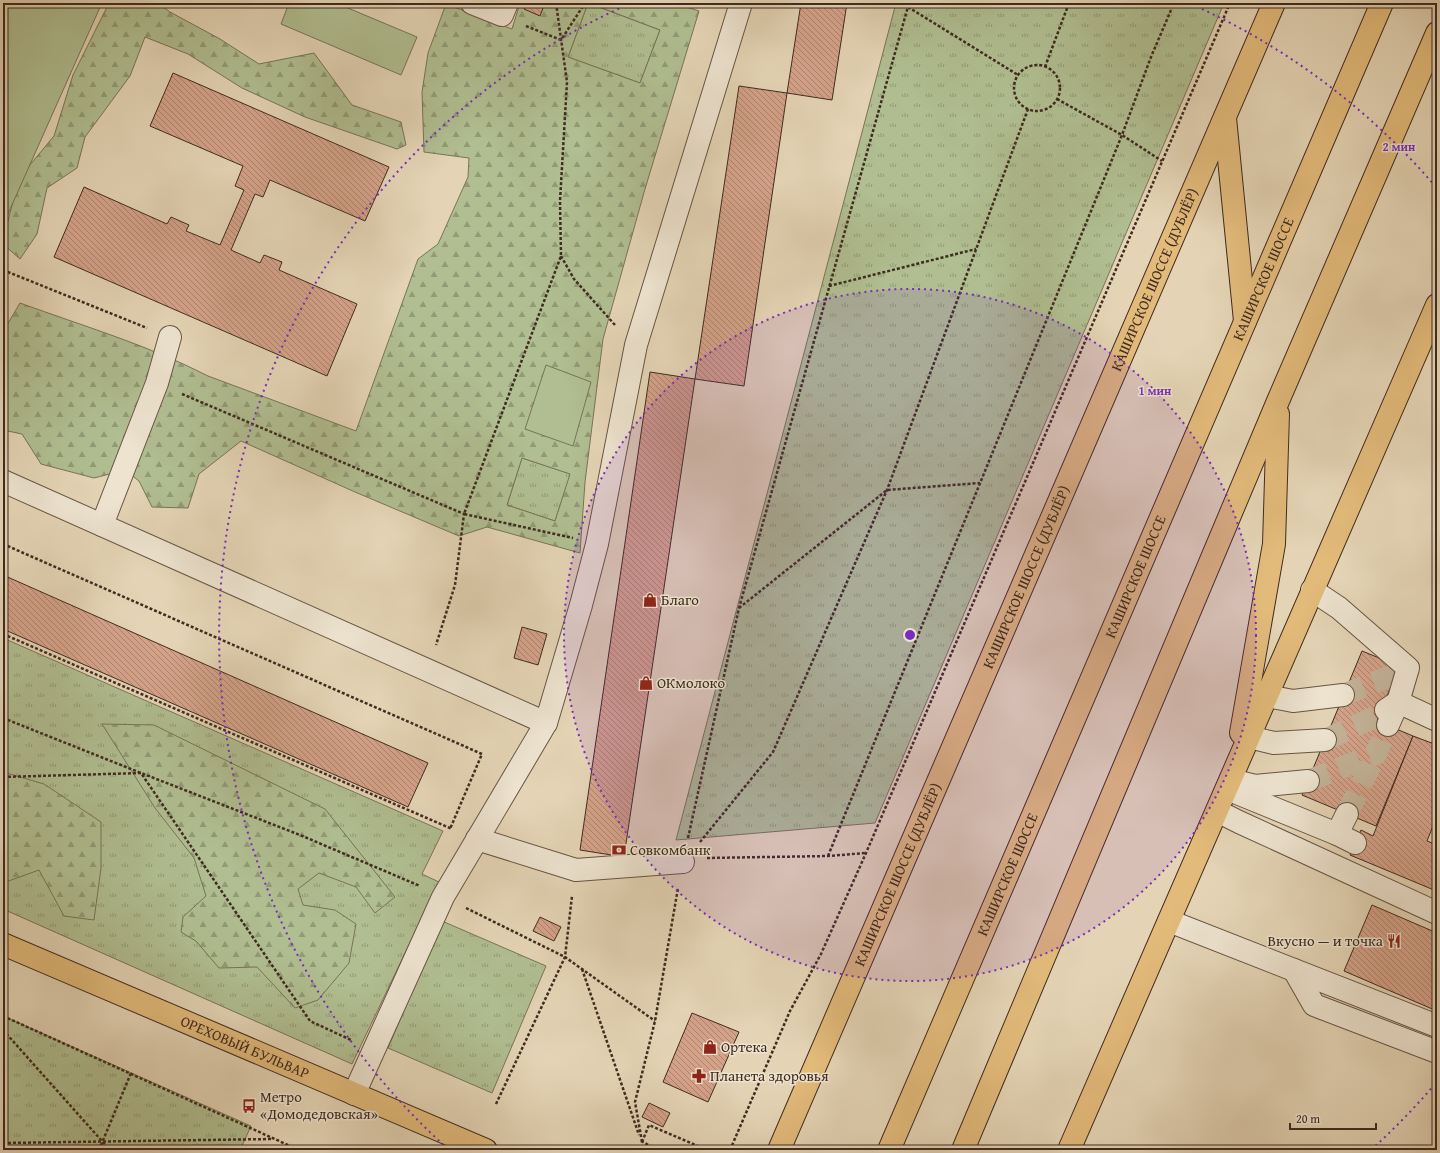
<svg xmlns="http://www.w3.org/2000/svg" width="1440" height="1153" font-family="'Gentium Book Plus',serif">
<defs>
<pattern id="grass-tufts" width="24" height="20" patternUnits="userSpaceOnUse"><rect width="24" height="20" fill="#b0be91"/><path d="M3 7l-1-3M5 7V3M7 7l1-3M15 17l-1-3M17 17v-4M19 17l1-3" fill="none" stroke="#919b76"/></pattern>
<pattern id="forest-firs" width="22" height="20" patternUnits="userSpaceOnUse"><rect width="22" height="20" fill="#b0be91"/><path d="M5 1l3.5 6h-7zM16 11l3.5 6h-7z" fill="#919b76"/></pattern>
<pattern id="building-back-hatch" width="6" height="6" patternUnits="userSpaceOnUse"><rect width="6" height="6" fill="#d4a289"/><path d="M-1 5l2 2M0 0l6 6M5-1l2 2" fill="none" stroke="#ad8470"/></pattern>
</defs>
<rect width="100%" height="100%" fill="#e4d4b5"/>
<filter id="stains"><feTurbulence type="fractalNoise" baseFrequency=".005" numOctaves="4"/><feColorMatrix values="0 0 0 0 .2 0 0 0 0 .09 0 0 0 0 .02 0 0 0 .5 -.17"/></filter>
<radialGradient id="worn" r=".72"><stop offset=".6" stop-color="#630" stop-opacity="0"/><stop offset="1" stop-color="#630" stop-opacity=".3"/></radialGradient>
<g fill="url(#grass-tufts)" stroke="#787458">
<polygon points="588,3 660,30 640,83 568,57"/>
<polygon points="896,3 1224,3 875,823 676,840"/>
<polygon points="522,458 571,474 555,521 507,505"/>
<polygon points="3,638 443,831 422,874 439,882 352,1064 3,909"/>
<polygon points="442,921 546,966 492,1093 388,1048"/>
<polygon points="3,1016 251,1126 240,1150 3,1150"/>
</g>
<g fill="url(#forest-firs)" stroke="#787458" fill-rule="evenodd">
<polygon points="109,3 158,3 170,12 220,39 259,64 314,53 352,105 401,122 406,145 397,149 305,117 242,88 188,54 145,37 130,76 85,137 77,168 47,188 37,234 20,259 3,244 3,240 19,178 54,136 73,75"/>
<path d="M520,3H588L568,57L640,83L660,30L589,3H674L699,11L645,189L603,339L585,482L580,553L487,527L459,536L355,492L241,441L199,474L188,508L152,507L139,481L125,470L94,478L41,464L22,434L3,430V324L7,325L20,303C83,326 148,345 208,376L356,431L418,259L438,244L468,177L469,158L424,152L422,92L428,53L446,4L512,29ZM522,458L570,474L555,521L507,505Z"/>
<polygon points="102,724 154,725 325,809 395,897 375,913 356,887 319,873 298,889 303,905 335,910 356,924 349,963 318,1000 295,1008 257,967 219,968 196,941 181,932 183,917 206,896 194,858 155,808"/>
<polygon points="3,772 44,784 101,822 101,868 94,920 64,916 39,870 3,883"/>
</g>
<g fill="#b0be91" stroke="#787458">
<polygon points="3,3 100,3 101,5 3,225"/>
<polygon points="289,3 336,3 417,37 401,75 281,24"/>
<polygon points="546,365 591,382 573,446 525,429"/>
</g>
<g fill="url(#building-back-hatch)" stroke="#3f2b20">
<polygon points="526,3 545,3 540,16 524,9"/>
<polygon points="801,3 847,3 832,100 787,93"/>
<polygon points="173,73 389,167 365,221 270,180 263,197 255,194 231,250 260,263 264,255 282,262 279,270 357,304 327,376 54,257 84,187 167,224 171,217 189,225 186,231 220,245 244,190 235,186 243,166 150,126"/>
<polygon points="739,86 787,93 744,386 695,379"/>
<polygon points="650,372 695,379 624,857 580,850"/>
<polygon points="3,575 428,763 408,807 3,629"/>
<polygon points="522,627 547,634 538,665 514,658"/>
<polygon points="1362,651 1399,666 1377,721 1413,736 1376,826 1302,795"/>
<polygon points="1413,736 1437,745 1437,816 1427,841 1437,845 1437,883 1434,890 1350,855 1361,830 1373,836"/>
<polygon points="1372,905 1437,933 1437,1011 1344,971"/>
<polygon points="540,917 561,927 554,941 533,931"/>
<polygon points="692,1013 739,1032 708,1102 663,1082"/>
<polygon points="649,1103 670,1113 663,1127 642,1117"/>
</g>
<g fill="none" stroke-linecap="round" stroke-linejoin="round">
<g stroke="#c3b297" stroke-width="22" stroke-dasharray="22 11" stroke-linecap="butt">
<polyline points="1343,695 1396,674"/>
<polyline points="1325,740 1379,715"/>
<polyline points="1308,781 1376,754 1388,725"/>
<polyline points="1347,814 1376,754"/>
</g>
<defs>
<g id="minor">
<polyline points="472,3 502,15 507,3"/>
<polyline points="3,481 546,723 443,897 354,1094"/>
<polyline points="102,525 157,383 170,337"/>
<polyline points="1312,590 1339,608 1408,668 1398,702 1388,725"/>
<polyline points="1267,696 1293,701 1343,695"/>
<polyline points="1386,710 1398,702 1437,720"/>
<polyline points="546,723 581,605 597,544 636,345 741,3"/>
<polyline points="1249,737 1274,743 1325,740"/>
<polyline points="1231,780 1255,786 1308,781"/>
<polyline points="1227,789 1337,834 1355,843"/>
<polyline points="1217,811 1239,822 1437,913"/>
<polyline points="1337,834 1347,814"/>
<polyline points="477,839 576,870 683,862"/>
<polyline points="1169,921 1437,1026"/>
<polyline points="1294,970 1314,1005 1437,1052"/>
</g>
<g id="major">
<polyline points="1225,118 1245,321"/>
<polyline points="1241,733 1274,544 1278,414"/>
<path id="s1" d="M3,944L486,1150"/>
<path id="s2" d="M779,1150L1274,3"/>
<path id="s3" d="M889,1150L1382,3"/>
<polyline points="963,1150 1278,401 1437,33"/>
<polyline points="1069,1150 1437,305"/>
</g>
</defs>
<use href="#minor" stroke="#685545" stroke-width="24"/>
<use href="#major" stroke="#3f2b20" stroke-width="24"/>
<g stroke="#3f2b20" stroke-width="2.5" stroke-dasharray="3 2" stroke-linecap="butt">
<polyline points="556,3 567,82 560,201 561,256 464,514 573,538"/>
<polyline points="908,7 1018,75"/>
<polyline points="526,26 561,40 585,3"/>
<circle cx="1037" cy="88" r="23"/>
<polyline points="1045,67 1069,3"/>
<polyline points="1057,99 1122,135 1162,161"/>
<polyline points="561,256 574,279 615,325"/>
<polyline points="3,270 147,328"/>
<polyline points="829,286 976,249"/>
<polyline points="182,394 464,514 455,585 436,645"/>
<polyline points="3,544 482,754 450,829"/>
<polyline points="739,608 887,490 980,483"/>
<polyline points="3,634 452,829"/>
<polyline points="3,718 141,773 300,835 420,886"/>
<polyline points="3,777 141,773 310,1021 351,1040"/>
<polyline points="688,838 739,608 909,3"/>
<polyline points="700,842 773,752 887,490 1028,109"/>
<polyline points="828,856 1122,135 1151,57 1174,3"/>
<polyline points="707,858 828,856 866,853"/>
<polyline points="466,908 565,957 655,1021"/>
<polyline points="582,969 639,1135"/>
<polyline points="3,1016 299,1150"/>
<polyline points="3,1030 110,1150"/>
<polyline points="496,1104 565,957 572,896"/>
<polyline points="641,1141 658,1150"/>
<polyline points="642,1142 635,1102 655,1021 678,888"/>
<polyline points="642,1142 649,1125 707,1150"/>
<polyline points="3,1143 272,1139"/>
<polyline points="99,1150 131,1073"/>
<polyline points="730,1150 790,1011 821,954 866,853 1230,3"/>
</g>
<use href="#minor" stroke="#ede3cf" stroke-width="22"/>
<use href="#major" stroke="#e2ba7a" stroke-width="22"/>
</g>
<circle cx="910" cy="635" r="346" fill="#7b2cbf" fill-opacity=".12"/>
<g fill="none" stroke="#7b2cbf" stroke-width="2" stroke-dasharray="2 4">
<circle cx="910" cy="635" r="346"/>
<path d="M1435 1084A691 691 0 0 1 1372 1149M448 1149A691 691 0 0 1 629 4M1191 4A691 691 0 0 1 1435 186"/>
</g>
<defs>
<symbol id="shop-bare" viewBox="-9 -9 18 18"><path d="M-5-2.5h2.3a2.7 3.5 0 0 1 5.4 0H5L5.5 6h-11ZM-1.5-2.5h3a1.5 2.3 0 0 0-3 0Z" fill="#8f2418" stroke="#ede3cf" stroke-width="2.5" paint-order="stroke"/></symbol>
<symbol id="bank-bare" viewBox="-9 -9 18 18"><path d="M-6-4H6V4H-6ZM0-2.3a2.3 2.3 0 1 0 0 4.6a2.3 2.3 0 1 0 0-4.6Z" fill="#8f2418" stroke="#ede3cf" stroke-width="2.5" paint-order="stroke"/></symbol>
<symbol id="restaurant-bare" viewBox="-9 -9 18 18"><path d="M-5-6h1v4h1v-4h1v4h1v-4h1v5L-1.5 .5V6h-2V.5L-5-1ZM5-6V6H3V1.5H1.5Q1.5-4 5-6Z" fill="#8f2418" stroke="#ede3cf" stroke-width="2.5" paint-order="stroke"/></symbol>
<symbol id="pharmacy-bare" viewBox="-9 -9 18 18"><path d="M-2-6h4v4h4v4h-4v4h-4v-4h-4v-4h4Z" fill="#8f2418" stroke="#ede3cf" stroke-width="2.5" paint-order="stroke"/></symbol>
<symbol id="bus-bare" viewBox="-9 -9 18 18"><path d="M-5-6H5V4H4V6H2V4H-2V6H-4V4H-5ZM-3.5-4V0h7V-4ZM-3.5 1.2v1.5H-2V1.2ZM2 1.2v1.5H3.5V1.2Z" fill="#8f2418" stroke="#ede3cf" stroke-width="2.5" paint-order="stroke"/></symbol>
</defs>
<g fill-rule="evenodd">
<use href="#shop-bare" x="640" y="590" width="20" height="20"/>
<use href="#shop-bare" x="636" y="673" width="20" height="20"/>
<use href="#bank-bare" x="609" y="840" width="20" height="20"/>
<use href="#restaurant-bare" x="1384" y="931" width="20" height="20"/>
<use href="#shop-bare" x="700" y="1037" width="20" height="20"/>
<use href="#pharmacy-bare" x="689" y="1066" width="20" height="20"/>
<use href="#bus-bare" x="239" y="1096" width="20" height="20"/>
</g>
<g text-anchor="middle" stroke-width="3" stroke-linejoin="round" paint-order="stroke">
<g font-size="15" fill="#3f2b20" stroke="#ede3cf">
<text dy="5" stroke="none"><textPath href="#s2" startOffset="948">КАШИРСКОЕ ШОССЕ (ДУБЛЁР)</textPath></text>
<text dy="5" stroke="none"><textPath href="#s3" startOffset="948">КАШИРСКОЕ ШОССЕ</textPath></text>
<text dy="5" stroke="none"><textPath href="#s3" startOffset="624">КАШИРСКОЕ ШОССЕ</textPath></text>
<text dy="5" stroke="none"><textPath href="#s2" startOffset="624">КАШИРСКОЕ ШОССЕ (ДУБЛЁР)</textPath></text>
<text dy="5" stroke="none"><textPath href="#s2" startOffset="300">КАШИРСКОЕ ШОССЕ (ДУБЛЁР)</textPath></text>
<text dy="5" stroke="none"><textPath href="#s3" startOffset="300">КАШИРСКОЕ ШОССЕ</textPath></text>
<text dy="5" stroke="none"><textPath href="#s1" startOffset="263">ОРЕХОВЫЙ БУЛЬВАР</textPath></text>
</g>
<g font-size="15" fill="#3f2b20" stroke="#ede3cf" text-anchor="start">
<text x="661" y="605">Благо</text>
<text x="657" y="688">ОКмолоко</text>
<text x="630" y="855">Совкомбанк</text>
<text x="1383" y="946" text-anchor="end">Вкусно — и точка</text>
<text x="721" y="1052">Ортека</text>
<text x="710" y="1081">Планета здоровья</text>
<text x="260" y="1102">Метро<tspan x="260" dy="17">«Домодедовская»</tspan></text>
</g>
</g>
<circle cx="910" cy="635" r="6" fill="#7b2cbf" stroke="#ede3cf" stroke-width="2"/>
<g font-size="12" text-anchor="middle" font-weight="bold" fill="#7b2cbf" stroke="#ede3cf" stroke-width="3" stroke-linejoin="round" paint-order="stroke">
<text x="1399" y="151">2 мин</text>
<text x="1155" y="395">1 мин</text>
</g>
<rect width="1440" height="1153" fill="none" stroke="#e4d4b5" stroke-width="16"/>
<rect x="4" y="4" width="1432" height="1145" fill="none" stroke="#3f2b20" stroke-width="2"/>
<rect x="8" y="8" width="1424" height="1137" fill="none" stroke="#3f2b20"/>
<path d="M1290 1123v6h86v-6" fill="none" stroke="#3f2b20" stroke-width="2"/>
<text x="1296" y="1123" font-size="12" fill="#3f2b20" stroke="#ede3cf" stroke-width="3" paint-order="stroke">20 m</text>
<rect width="100%" height="100%" filter="url(#stains)"/>
<rect width="100%" height="100%" fill="url(#worn)"/>
</svg>
